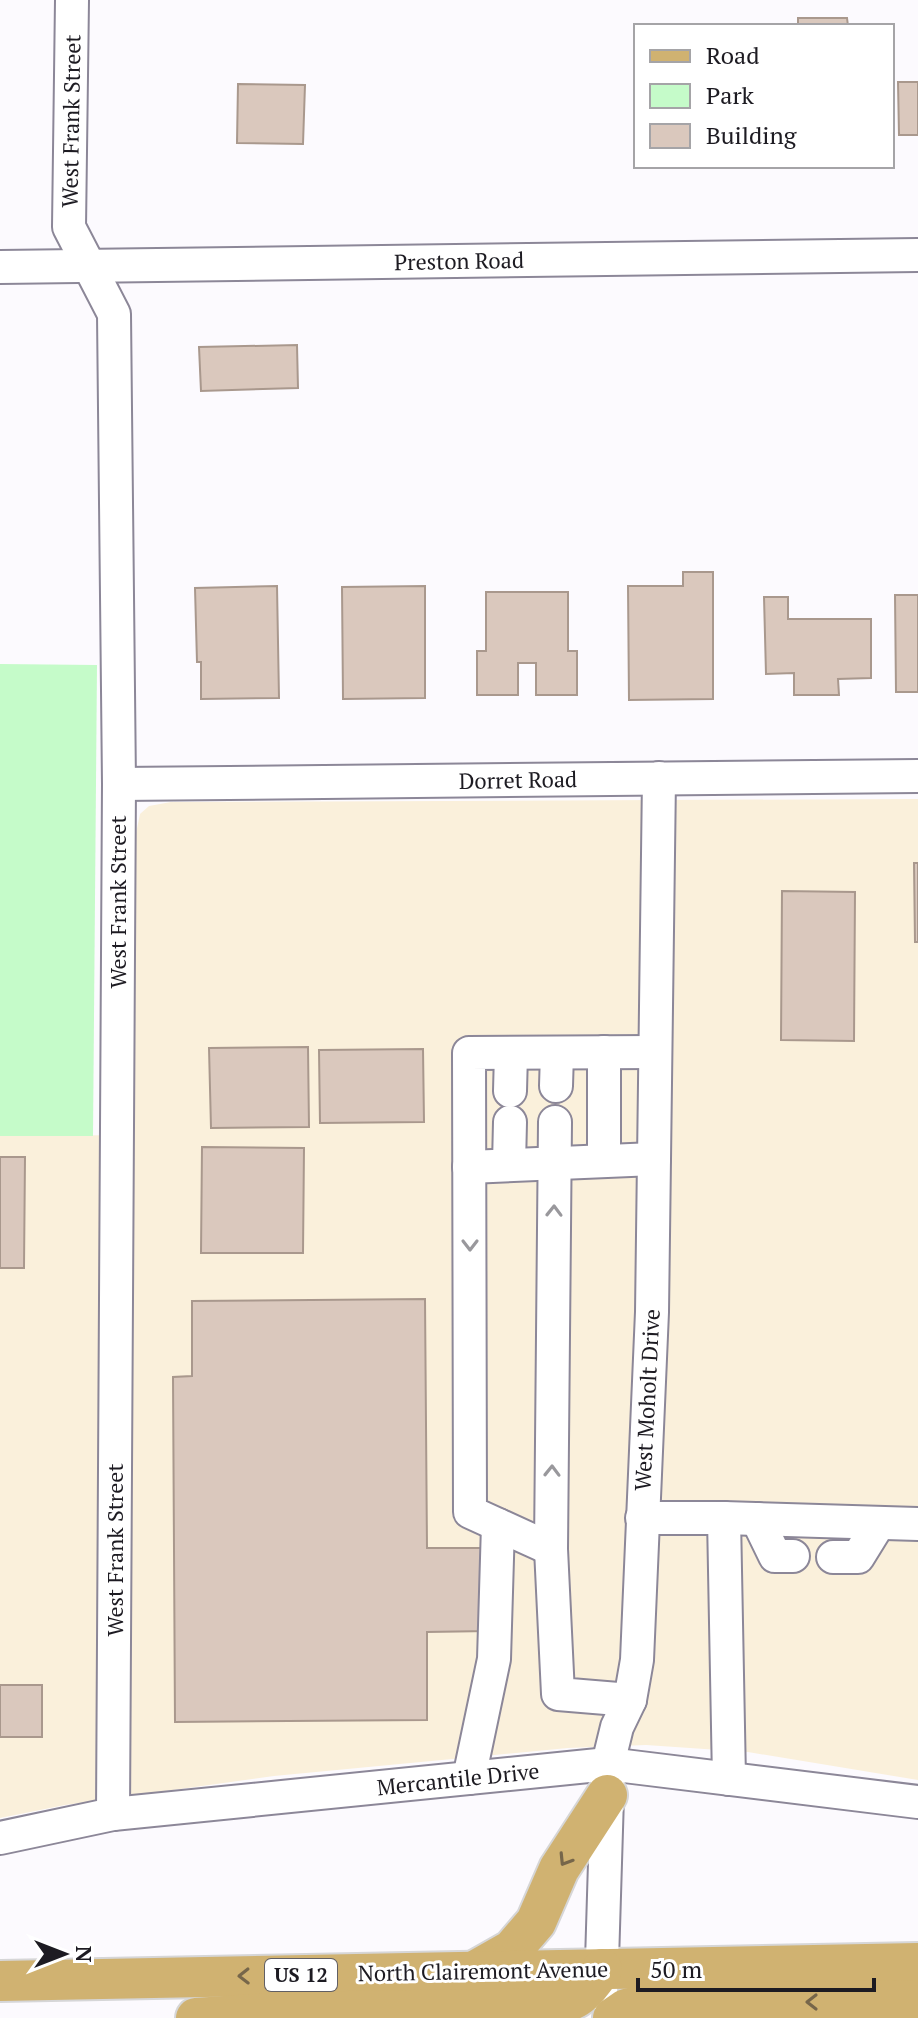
<svg xmlns="http://www.w3.org/2000/svg" width="918" height="2018" font-family="'PT Serif',serif">
<rect width="100%" height="100%" fill="#fcfafe"/>
<polygon fill="#faf0db" points="918,799 918,1780 748,1752 646,1745 568,1748 274,1776 65,1805 0,1818 0,1136 134,1135 135,838 140,814 149,806 171,802"/>
<polygon fill="#c5fbc9" points="0,664 97,665 93,1136 0,1136"/>
<g fill="#dac8bd" stroke="#a9988d" stroke-width="2">
<polygon points="798,18 847,18 848,26 798,26"/>
<polygon points="898,82 918,82 918,135 899,135"/>
<polygon points="238,84 305,85 303,144 237,143"/>
<polygon points="297,345 298,388 201,391 199,347"/>
<polygon points="683,572 713,572 713,699 629,700 628,586 683,586"/>
<polygon points="277,586 279,698 201,699 201,662 197,662 195,588"/>
<polygon points="425,586 425,698 343,699 342,587"/>
<polygon points="486,592 568,592 568,651 577,651 577,695 536,695 536,663 518,663 518,695 477,695 477,651 486,651"/>
<polygon points="895,595 918,595 918,692 896,692"/>
<polygon points="764,597 788,597 788,619 871,619 871,678 838,679 839,695 794,695 794,673 766,674"/>
<polygon points="914,863 918,863 918,942 915,942"/>
<polygon points="782,891 855,892 854,1041 781,1040"/>
<polygon points="308,1047 309,1127 211,1128 209,1048"/>
<polygon points="423,1049 424,1122 320,1123 319,1050"/>
<polygon points="202,1147 304,1148 303,1253 201,1253"/>
<polygon points="0,1157 25,1157 24,1268 0,1268"/>
<polygon points="425,1299 427,1548 488,1548 488,1631 427,1632 427,1720 175,1722 173,1377 192,1376 192,1301"/>
<rect x="0" y="1685" width="42" height="52"/>
</g>
<g fill="none" stroke-linecap="round" stroke-linejoin="round">
<defs>
<g id="minor">
<polyline points="72,0 69,227 114,314 119,784 113,1814"/>
<polyline points="0,267 918,255"/>
<polyline points="119,784 918,776"/>
<polyline points="604,1052 604,1161"/>
<polyline points="556,1086 557,1053"/>
<polyline points="510,1091 511,1053"/>
<polyline points="555,1122 551,1549 558,1694 630,1700"/>
<polyline points="509,1164 510,1122"/>
<polyline points="469,1167 654,1159"/>
<polyline points="642,1518 724,1518 918,1524"/>
<polyline points="724,1518 729,1779"/>
<polyline points="757,1519 775,1556 793,1556"/>
<polyline points="551,1549 470,1512 469,1053 655,1052"/>
<polyline points="833,1557 858,1557 879,1523"/>
<polyline points="469,1778 494,1659 498,1525"/>
<polyline points="0,1838 113,1814 608,1764 918,1802"/>
<polyline points="601,1994 608,1764 617,1727 630,1700 637,1660 652,1312 659,778"/>
</g>
<g id="major">
<polyline points="475,1971 512,1950 536,1922 559,1869 607,1795"/>
<polyline points="0,1981 918,1963"/>
<path d="M196,2018L282,2012L541,2008C577,2001 580,1999 602,1969"/>
<polyline points="613,2018 626,2009 647,2004 918,2000"/>
</g>
</defs>
<use href="#minor" stroke="#8c8798" stroke-width="36"/>
<use href="#major" stroke="#d6d6d7" stroke-width="44"/>
<use href="#minor" stroke="#fff" stroke-width="32"/>
<use href="#major" stroke="#d0b271" stroke-width="40"/>
</g>
<defs><path id="oneway-chevron" d="M-2-3.5L2.5 0L-2 3.5" fill="none" stroke-width="1.6" stroke-linecap="round" stroke-linejoin="round" transform="scale(2)"/></defs>
<g stroke="#99989c">
<use href="#oneway-chevron" transform="translate(554 1211) rotate(-89)"/>
<use href="#oneway-chevron" transform="translate(470 1245) rotate(90)"/>
<use href="#oneway-chevron" transform="translate(552 1471) rotate(-89)"/>
</g>
<g stroke="#76664a">
<use href="#oneway-chevron" transform="translate(565 1860) rotate(122)"/>
<use href="#oneway-chevron" transform="translate(244 1976) rotate(179)"/>
<use href="#oneway-chevron" transform="translate(812 2002) rotate(180)"/>
</g>
<g text-anchor="middle" stroke-width="6" stroke-linejoin="round" paint-order="stroke">
<rect fill="#fff" stroke="#615f64" stroke-width="2" x="265" y="1959" width="72" height="32" rx="6"/>
<g font-size="20" font-weight="bold" fill="#1d1b22">
<text x="301" y="1982">US 12</text>
</g>
<g font-size="22" fill="#1d1b22" stroke="#fff">
<text transform="translate(71 121) rotate(-89)" y="8">West Frank Street</text>
<text transform="translate(459 261) rotate(-1)" y="8">Preston Road</text>
<text transform="translate(518 780) rotate(-1)" y="8">Dorret Road</text>
<text transform="translate(118 902) rotate(-90)" y="8">West Frank Street</text>
<text transform="translate(647 1400) rotate(-87)" y="8">West Moholt Drive</text>
<text transform="translate(115 1550) rotate(-90)" y="8">West Frank Street</text>
<text transform="translate(458 1779) rotate(-6)" y="8">Mercantile Drive</text>
<text transform="translate(483 1971) rotate(-1)" y="8">North Clairemont Avenue</text>
</g>
</g>
<rect x="634" y="24" width="260" height="144" fill="#ffffff" stroke="#a5a4a7" stroke-width="2"/>
<rect x="650" y="50" width="40" height="12" fill="#d0b271" stroke="#a5a4a7" stroke-width="2"/>
<text x="706" y="64" font-size="24" fill="#1d1b22">Road</text>
<rect x="650" y="84" width="40" height="24" fill="#c5fbc9" stroke="#a5a4a7" stroke-width="2"/>
<text x="706" y="104" font-size="24" fill="#1d1b22">Park</text>
<rect x="650" y="124" width="40" height="24" fill="#dac8bd" stroke="#a5a4a7" stroke-width="2"/>
<text x="706" y="144" font-size="24" fill="#1d1b22">Building</text>
<g transform="translate(64 1954) rotate(90)" stroke="#ffffff" stroke-width="6" paint-order="stroke">
<path d="M0-6L14 30L0 20L-14 30Z" fill="#1d1b22"/>
<text y="-12" font-size="22" font-weight="bold" text-anchor="middle" fill="#1d1b22">N</text>
</g>
<path d="M638 1978v12h236v-12" fill="none" stroke="#1d1b22" stroke-width="4"/>
<text x="650" y="1978" font-size="24" fill="#1d1b22" stroke="#ffffff" stroke-width="6" paint-order="stroke">50 m</text>
</svg>
